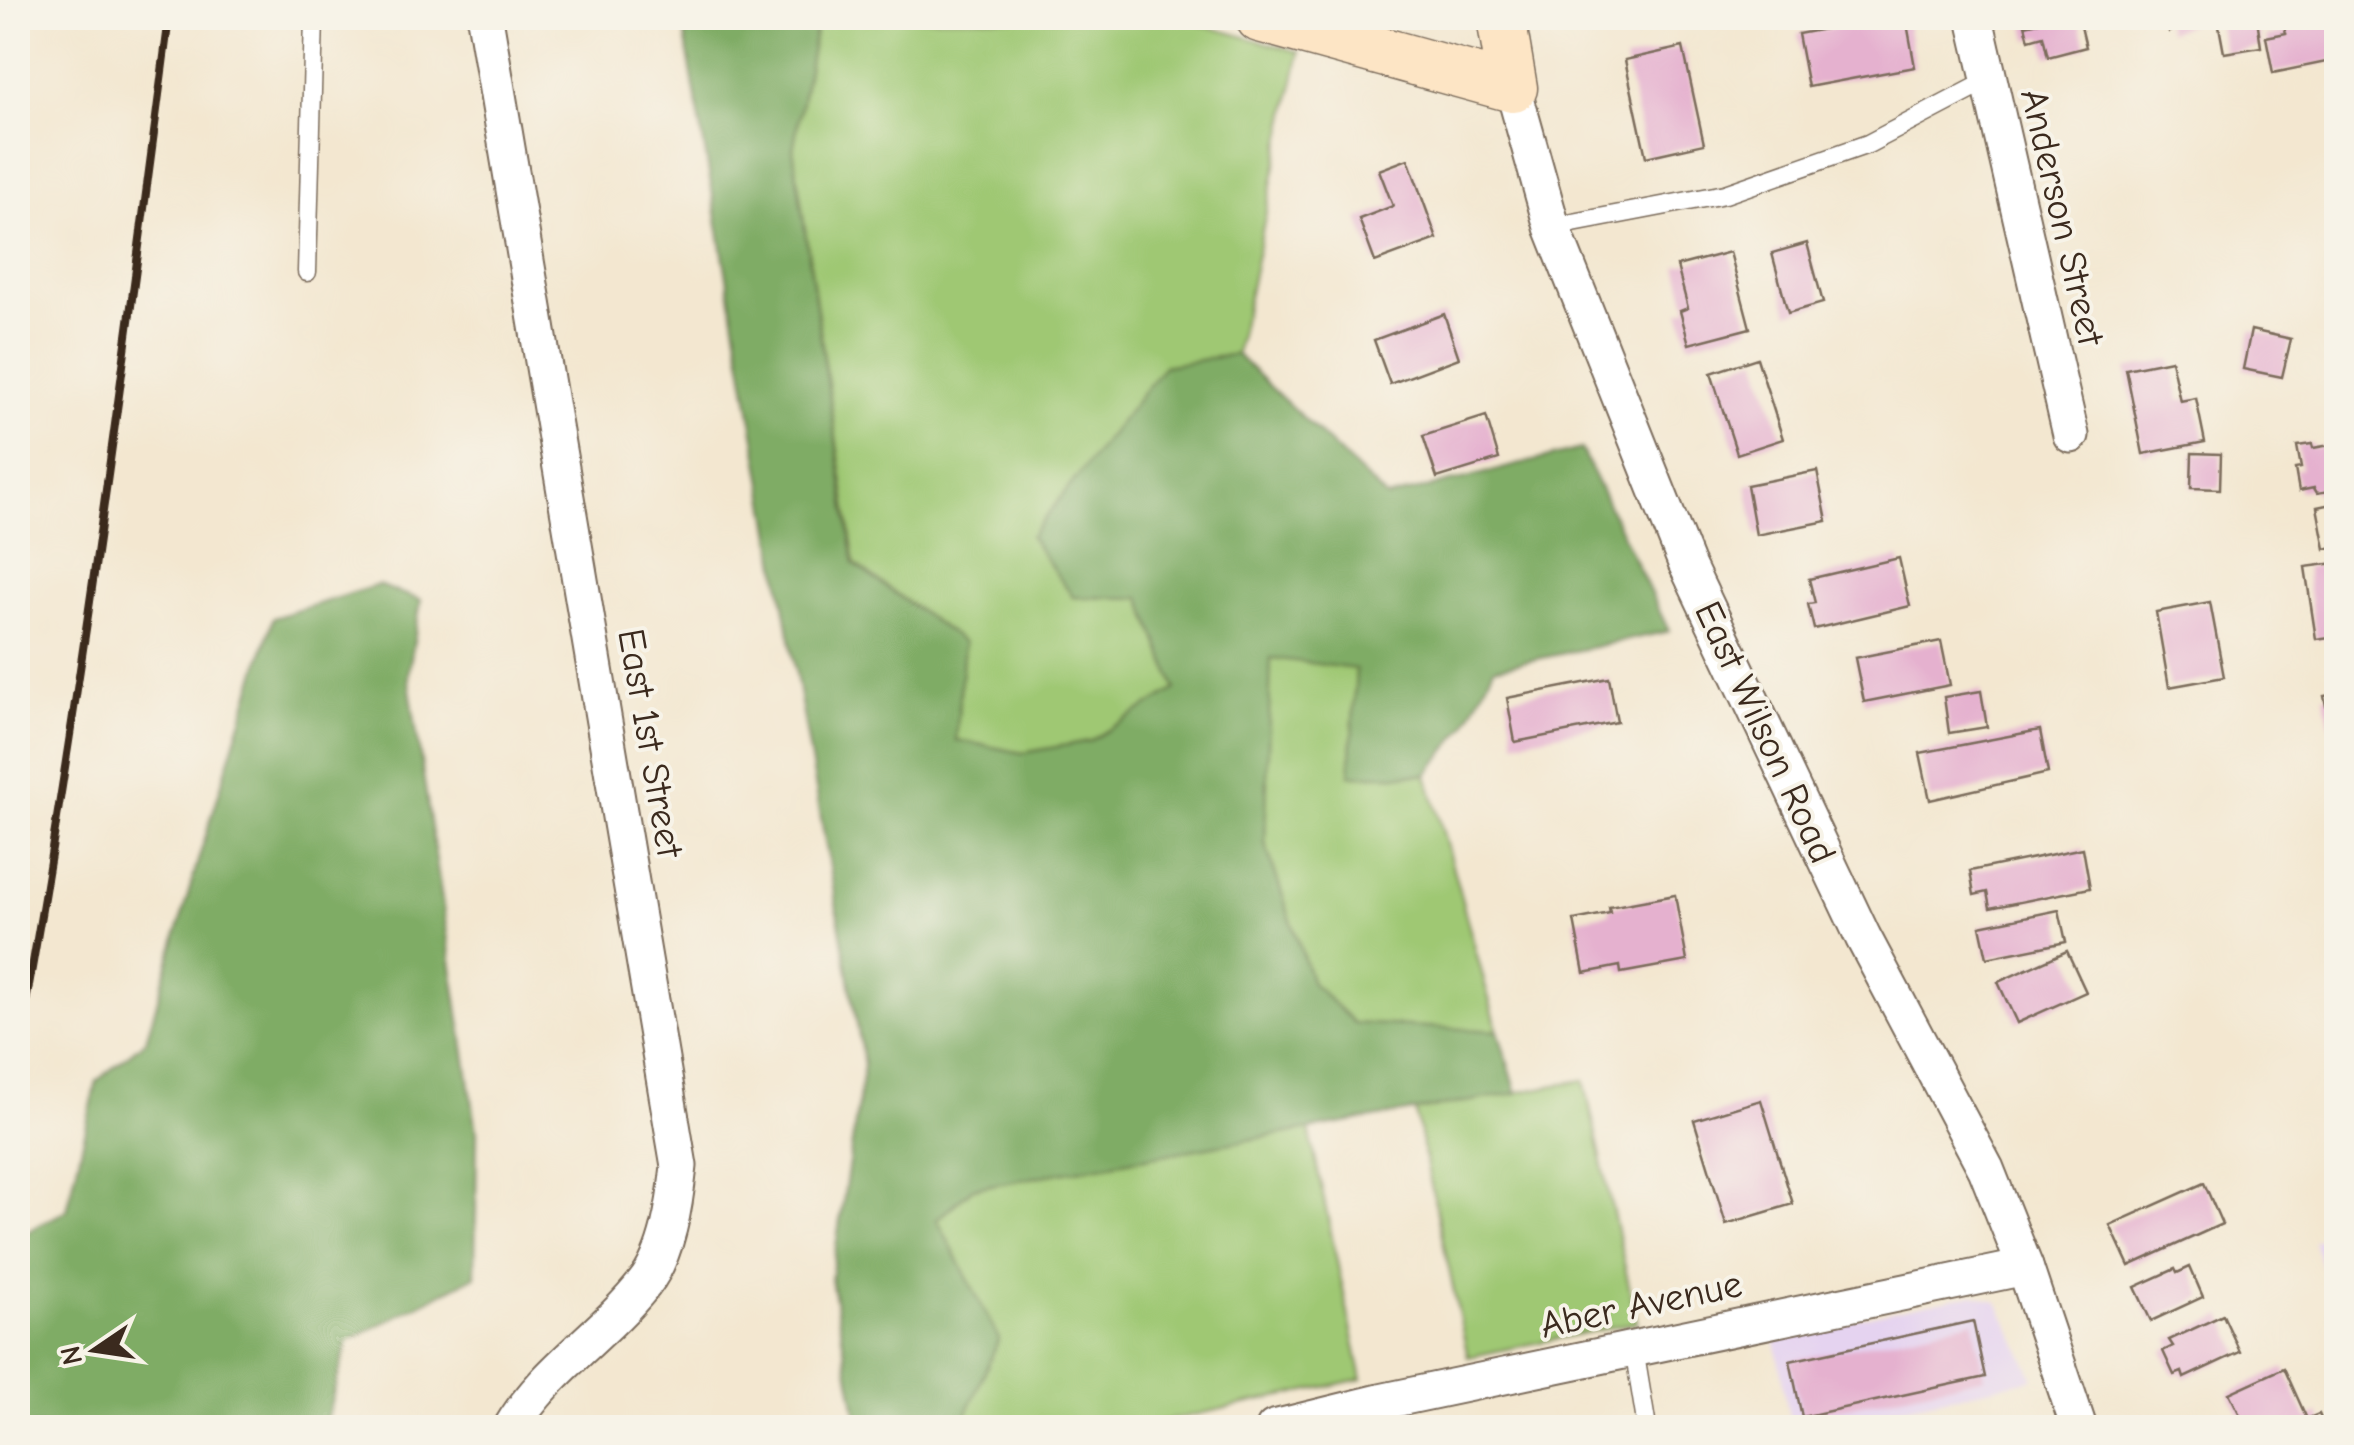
<svg xmlns="http://www.w3.org/2000/svg" width="2354" height="1445" font-family="'Comic Neue',sans-serif">
<rect width="100%" height="100%" fill="#f7f3e8"/>
<filter id="ink" filterUnits="userSpaceOnUse"><feTurbulence type="fractalNoise" baseFrequency=".01" numOctaves="2"/><feDisplacementMap in="SourceGraphic" scale="20" xChannelSelector="R" yChannelSelector="G"/><feConvolveMatrix kernelMatrix="1 2 1 2 8 2 1 2 1" color-interpolation-filters="sRGB"/></filter>
<filter id="wash" filterUnits="userSpaceOnUse"><feTurbulence type="fractalNoise" baseFrequency=".0048" numOctaves="4" result="noise"/><feDisplacementMap in="SourceGraphic" scale="40" xChannelSelector="R" yChannelSelector="G"/><feGaussianBlur stdDeviation="2.25" result="paint"/><feColorMatrix in="noise" values="0 0 0 0 0 0 0 0 0 0 0 0 0 0 0 0 0 1.4 0 .05"/><feComposite in="paint" operator="in"/></filter>
<g filter="url(#wash)">
<rect width="100%" height="100%" fill="#f3e7d0"/>
<g fill="#e5d3f0">
<polygon points="2336,1232 2336,1305 2313,1242"/>
<polygon points="1973,1294 1998,1302 2034,1379 1809,1427 1791,1427 1774,1336"/>
</g>
<g fill="#9fc873" stroke="#6d7948" stroke-width="2.5">
<polygon points="800,18 1177,18 1300,52 1236,354 1164,366 1073,597 1141,598 1177,689 1090,741 1023,753 956,740 964,643 855,564 793,149 816,26"/>
<polygon points="1270,657 1356,669 1350,775 1427,775 1498,1031 1354,1024 1312,984 1265,843"/>
<polygon points="1584,1080 1637,1322 1468,1357 1415,1111"/>
<polygon points="1309,1129 1362,1379 1138,1427 961,1427 963,1418 937,1219 973,1188"/>
</g>
<g fill="#7fac65" stroke="#5d6b42" stroke-width="2.5">
<polygon points="682,18 800,18 816,26 793,149 854,564 964,643 956,740 1023,753 1090,741 1176,689 1141,598 1073,597 1030,537 1164,366 1236,354 1387,498 1581,449 1669,631 1494,668 1465,726 1427,775 1350,775 1356,669 1271,658 1265,843 1312,983 1354,1023 1498,1031 1517,1093 973,1188 937,1219 999,1339 961,1427 859,1427 831,1279 864,1065"/>
<polygon points="378,585 421,600 408,675 477,1132 475,1276 348,1341 324,1427 18,1427 18,1237 67,1210 97,1081 146,1040 197,864 273,618"/>
</g>
<g id="blocks">
<g fill="#e5b1cf">
<polygon points="1884,18 1906,18 1915,67 1808,87 1798,34"/>
<polygon points="2039,18 2079,18 2086,47 2048,57 2043,36 2029,40 2025,25 2039,22"/>
<polygon points="2163,18 2204,18 2169,32"/>
<polygon points="2238,18 2257,18 2261,47 2224,53 2218,21"/>
<polygon points="2326,18 2336,18 2336,60 2273,73 2266,37 2286,33 2284,26"/>
<polygon points="1683,47 1704,144 1646,157 1625,60"/>
<polygon points="1408,159 1437,239 1375,262 1359,219 1393,206 1379,170"/>
<polygon points="1807,243 1823,303 1788,313 1772,253"/>
<polygon points="1730,252 1750,328 1689,344 1680,311 1688,308 1677,266"/>
<polygon points="1444,314 1459,358 1390,384 1374,340"/>
<polygon points="2251,330 2291,339 2282,377 2243,369"/>
<polygon points="1757,358 1783,439 1737,454 1711,373"/>
<polygon points="2171,360 2180,401 2196,398 2205,442 2143,454 2126,369"/>
<polygon points="1486,416 1499,459 1437,478 1423,436"/>
<polygon points="2312,444 2313,448 2336,444 2336,490 2317,493 2314,488 2299,491 2295,469 2301,468 2297,446"/>
<polygon points="2192,453 2221,454 2220,489 2191,488"/>
<polygon points="1817,471 1827,521 1756,535 1747,485"/>
<polygon points="2336,503 2336,546 2325,549 2317,507"/>
<polygon points="1899,558 1910,606 1814,629 1808,604 1815,603 1809,579"/>
<polygon points="2336,563 2336,636 2316,639 2305,567"/>
<polygon points="2210,602 2224,677 2169,687 2156,612"/>
<polygon points="1941,641 1950,685 1864,702 1855,658"/>
<polygon points="1609,678 1617,722 1515,742 1507,698"/>
<polygon points="1981,691 1987,727 1949,733 1944,697"/>
<polygon points="2336,694 2336,729 2331,730 2324,696"/>
<polygon points="2040,730 2048,773 1930,800 1920,753"/>
<polygon points="2083,848 2090,888 1990,908 1987,892 1974,895 1970,871"/>
<polygon points="1675,895 1687,961 1621,973 1620,966 1584,973 1574,920 1610,913 1609,907"/>
<polygon points="2059,910 2066,942 1987,958 1980,926"/>
<polygon points="2067,951 2086,992 2017,1023 1998,982"/>
<polygon points="1761,1100 1793,1204 1726,1224 1694,1120"/>
<polygon points="2204,1183 2222,1224 2129,1266 2110,1225"/>
<polygon points="2190,1267 2203,1297 2151,1321 2135,1287 2175,1269 2177,1273"/>
<polygon points="2223,1315 2240,1352 2184,1378 2182,1372 2174,1375 2163,1351 2173,1346 2169,1340"/>
<polygon points="1973,1321 1985,1377 1802,1417 1790,1361"/>
<polygon points="2284,1368 2307,1419 2319,1414 2325,1428 2224,1428 2242,1419 2229,1393"/>
</g>
</g>
</g>
<g filter="url(#ink)">
<use href="#blocks" fill-opacity="0" stroke="#7b6c5c" stroke-width="2.5"/>
<g fill="none" stroke-linecap="round" stroke-linejoin="round">
<defs>
<g id="lane">
<polyline points="1552,227 1725,194 1868,144 1988,81"/>
<polyline points="307,272 314,18"/>
<polyline points="1634,1349 1647,1428"/>
</g>
<g id="street">
<path d="M485,18L679,1166C675,1203 668,1254 644,1284C603,1336 545,1370 511,1428"/>
<polyline points="1975,18 2071,435"/>
<polyline points="1513,88 1552,227 1686,563 1863,937 1986,1169 2025,1267 2079,1428"/>
<polyline points="1274,1428 1380,1402 2025,1267"/>
</g>
<polyline id="secondary" points="1260,18 1513,88 1501,18"/>
</defs>
<use href="#lane" stroke="#7b6c5c" stroke-width="21"/>
<use href="#street" stroke="#7b6c5c" stroke-width="39"/>
<use href="#secondary" stroke="#7b6c5c" stroke-width="51"/>
<use href="#lane" stroke="#fff" stroke-width="18"/>
<use href="#street" stroke="#fff" stroke-width="35"/>
<use href="#secondary" stroke="#fde5c5" stroke-width="48"/>
<path stroke="#3b2a1e" stroke-width="8" d="M18,1047C80,705 124,362 169,18"/>
</g>
</g>
<g text-anchor="middle" stroke-width="8" stroke-linejoin="round" paint-order="stroke">
<g font-size="38" fill="#3b2a1e" stroke="#f7f3e8">
<text transform="translate(2063 217) rotate(77)" y="13">Anderson Street</text>
<text transform="translate(1766 732) rotate(65)" y="13">East Wilson Road</text>
<text transform="translate(651 743) rotate(80)" y="13">East 1st Street</text>
<text transform="translate(1641 1304) rotate(-12)" y="13">Aber Avenue</text>
</g>
</g>
<rect width="2354" height="1445" fill="none" stroke="#f7f3e8" stroke-width="60"/>
<g transform="translate(95 1350) rotate(257)" stroke="#f7f3e8" stroke-width="8" paint-order="stroke">
<path d="M0-8L18 38L0 25L-18 38Z" fill="#3b2a1e"/>
<text y="-15" font-size="28" font-weight="bold" text-anchor="middle" fill="#3b2a1e">N</text>
</g>
</svg>
